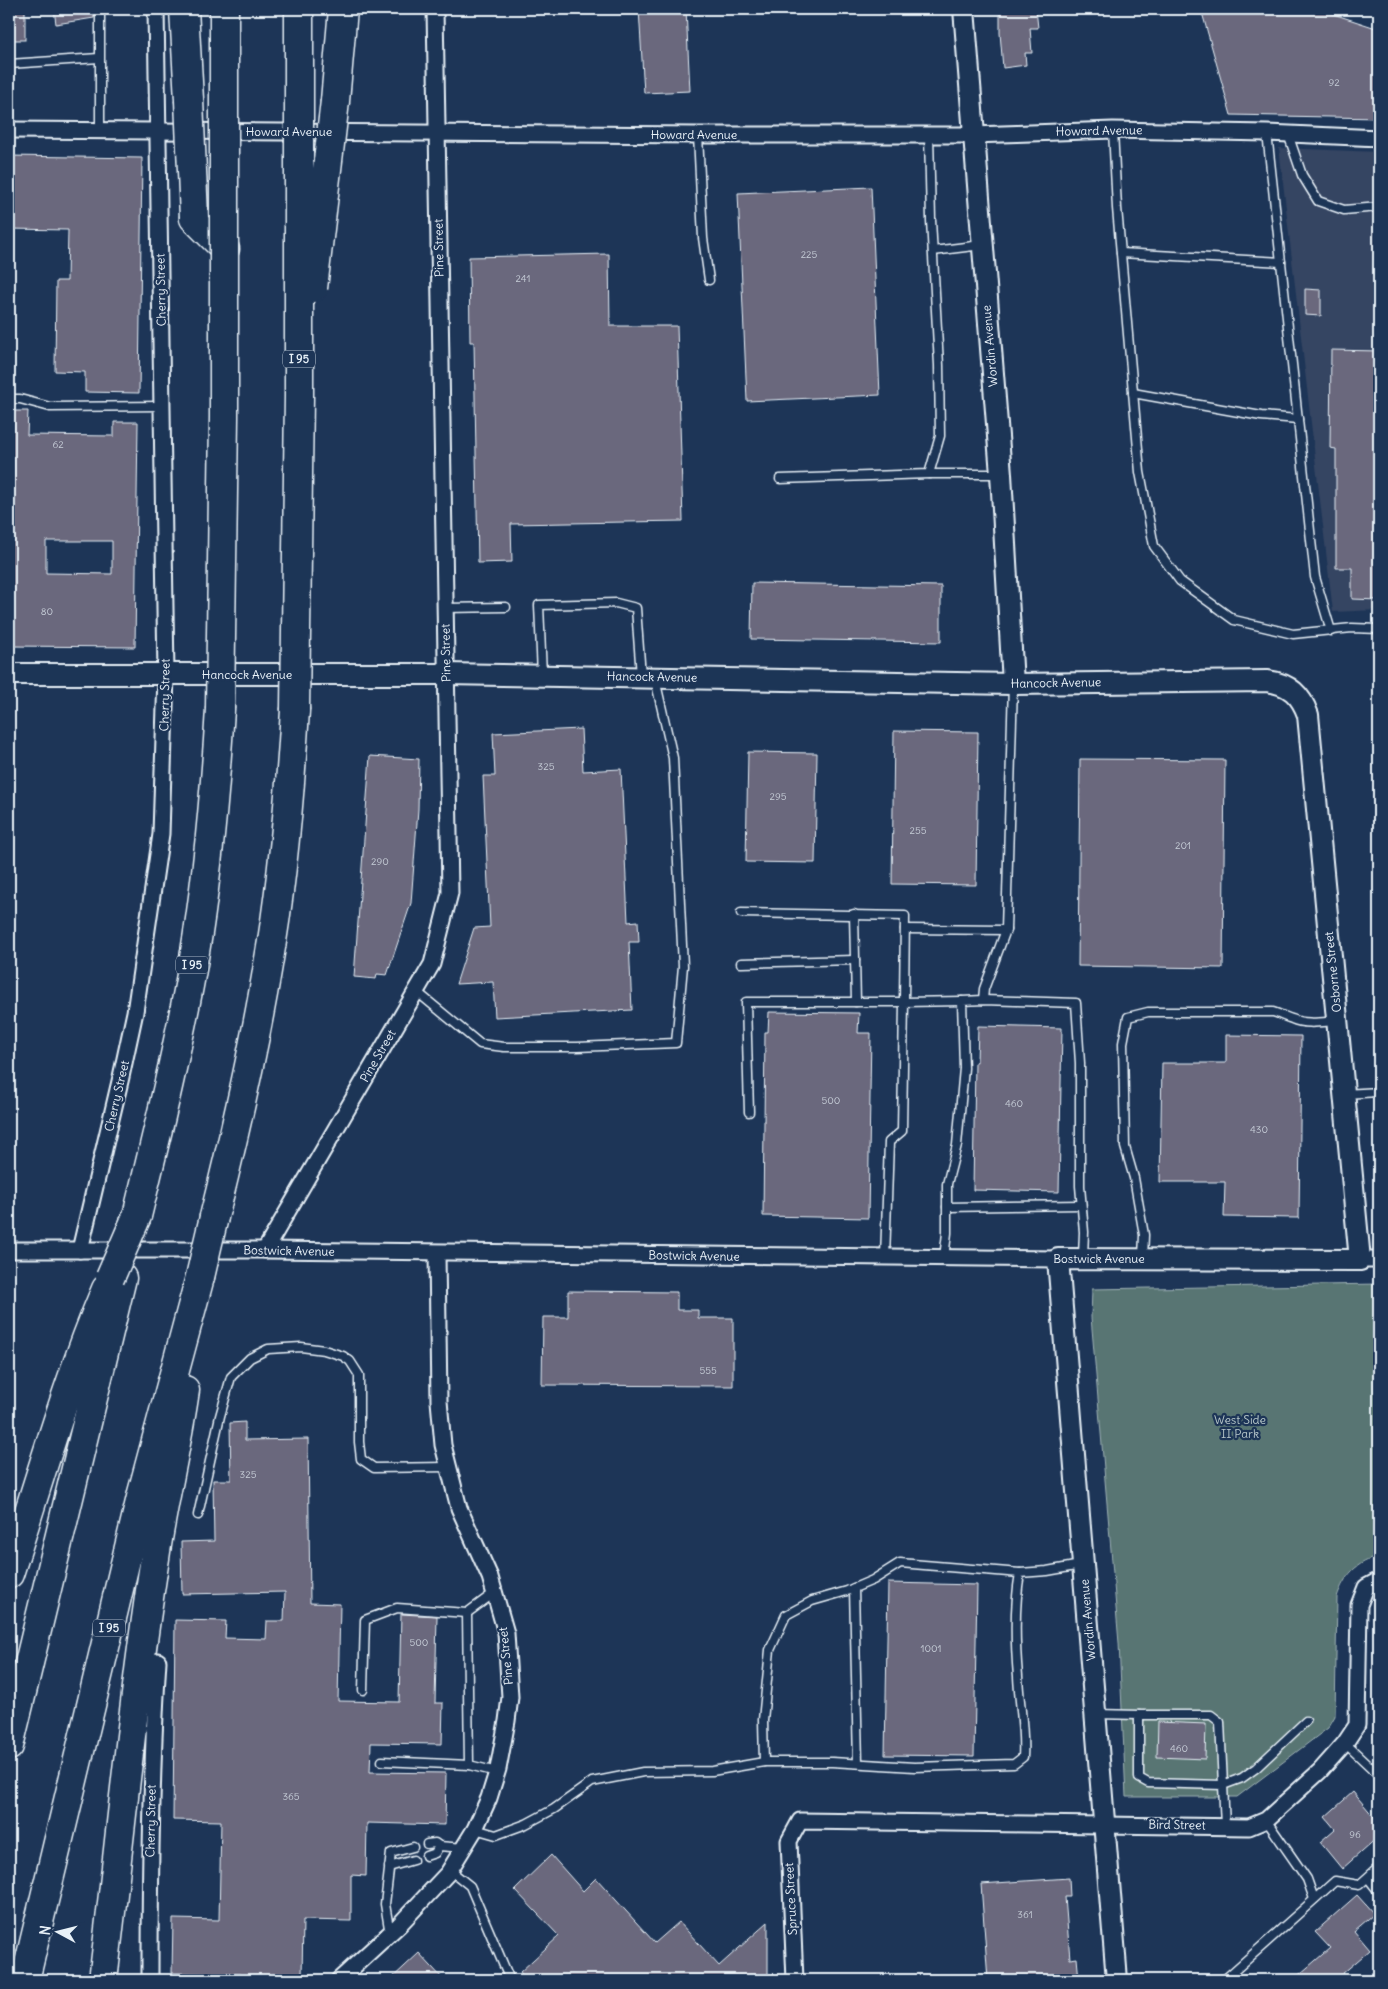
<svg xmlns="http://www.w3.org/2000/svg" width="1388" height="1989" font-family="Delius,sans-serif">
<rect width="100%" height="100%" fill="#1d3557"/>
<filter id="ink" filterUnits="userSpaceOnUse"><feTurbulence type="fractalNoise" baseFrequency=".02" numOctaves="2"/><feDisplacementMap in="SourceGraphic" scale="10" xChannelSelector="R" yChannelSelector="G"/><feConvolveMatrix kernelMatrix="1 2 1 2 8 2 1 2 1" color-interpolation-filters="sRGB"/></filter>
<g filter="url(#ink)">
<polygon fill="#344462" points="1279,148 1379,152 1379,610 1333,612"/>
<path fill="#587573" stroke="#a0b3b6" d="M1379,1284V1557C1357,1561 1344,1576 1337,1597L1335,1716L1328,1728L1237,1797H1126L1119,1643L1091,1317L1092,1289Z"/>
<g fill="#6a687d" stroke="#e8f1f8" fill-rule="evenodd">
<rect x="9" y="9" width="16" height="31"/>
<polygon points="54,9 94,9 94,18 56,24"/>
<polygon points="639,9 686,9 690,91 644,93"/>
<polygon points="1000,9 1036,9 1038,28 1030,28 1032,53 1025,53 1026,65 1003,68 1000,33"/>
<polygon points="1201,9 1318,9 1379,29 1379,118 1231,115"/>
<polygon points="9,156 142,158 139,393 85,392 85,372 55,371 56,281 67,281 68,230 9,229"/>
<polygon points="871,187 880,395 747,401 738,193"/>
<polygon points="609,254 610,326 677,326 683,521 511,524 512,562 478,563 474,342 470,342 469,257"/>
<polygon points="1305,289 1321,290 1321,316 1305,315"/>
<polygon points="1331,350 1379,351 1379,600 1352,599 1352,568 1336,568 1336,449 1330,448"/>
<path d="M9,411H28L27,435L114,436V422H138L135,647L9,646ZM46,541H112V574L46,573Z"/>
<polygon points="752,583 941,586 941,642 751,639"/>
<polygon points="581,729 583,771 621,769 628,922 638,921 639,942 629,942 632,1010 495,1017 493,982 456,984 474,928 490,927 483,776 495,776 493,733"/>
<polygon points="894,731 978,732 976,885 892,884"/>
<polygon points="748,752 817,753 815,863 746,862"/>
<polygon points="370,756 419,759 418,809 411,903 387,975 377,974 376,979 354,977"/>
<polygon points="1080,759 1225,760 1223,968 1078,966"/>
<polygon points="769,1012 859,1013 858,1033 871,1033 868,1218 763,1216 765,1032 768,1032"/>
<polygon points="978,1026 1062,1028 1059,1192 973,1190 975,1062 977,1062"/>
<polygon points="1226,1035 1301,1036 1299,1218 1224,1217 1225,1182 1160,1182 1162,1063 1226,1063"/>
<polygon points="568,1291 677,1292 677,1310 698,1310 698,1318 733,1318 733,1386 542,1385 543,1317 568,1317"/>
<polygon points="245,1422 245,1440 308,1439 310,1603 340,1604 338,1701 399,1702 401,1614 437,1616 435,1703 443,1703 442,1744 371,1743 370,1772 446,1773 445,1825 367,1823 366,1876 351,1875 351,1921 303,1920 302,1976 290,1975 290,1980 240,1980 240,1974 172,1973 173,1919 219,1920 221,1821 173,1820 175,1620 226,1621 225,1638 266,1639 267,1621 284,1621 285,1592 182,1594 181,1542 214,1541 213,1480 231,1480 230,1423"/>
<polygon points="888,1583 977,1585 974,1756 885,1755"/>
<polygon points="1158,1722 1206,1724 1205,1759 1157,1757"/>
<polygon points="1353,1792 1379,1823 1379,1836 1342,1869 1320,1842 1335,1829 1325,1817"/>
<polygon points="551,1855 583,1891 596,1878 655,1943 679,1922 719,1966 768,1922 768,1980 527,1980 520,1972 559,1936 515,1890"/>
<polygon points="1069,1878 1070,1897 1065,1897 1070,1959 1077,1958 1079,1980 988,1980 981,1884"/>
<polygon points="1357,1895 1374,1914 1354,1931 1370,1950 1335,1980 1293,1980 1330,1948 1315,1932"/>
<polygon points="419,1953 444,1980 390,1980"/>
</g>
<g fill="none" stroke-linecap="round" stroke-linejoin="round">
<defs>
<g id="service">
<polyline points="9,64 99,58"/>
<polyline points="1113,130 1117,208 1140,472 1154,546 1180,581 1234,620 1293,634 1352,628 1379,629"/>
<polyline points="100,131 100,9"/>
<polyline points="1267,133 1315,577 1331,631"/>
<polyline points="1288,134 1302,175 1318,201 1344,210 1379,207"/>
<polyline points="698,135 703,238 709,280"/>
<polyline points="933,251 982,245"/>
<polyline points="1121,253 1281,262"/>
<polyline points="1133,393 1261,416 1298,419"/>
<polyline points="9,399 20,399 50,407 163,406"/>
<polyline points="929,474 999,474"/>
<polyline points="780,479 929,474 940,436 939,365 931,220 929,135"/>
<polyline points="445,608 506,607"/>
<polyline points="542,675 539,605 616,603 636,608 641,676"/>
<polyline points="741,913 905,916 904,1002 746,1002 749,1112"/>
<polyline points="854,914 856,1002"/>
<polyline points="905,929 1006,930"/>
<polyline points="741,963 855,960"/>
<polyline points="416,991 480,1044 504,1047 577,1047 676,1043 683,966 673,758 655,679"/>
<polyline points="983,1000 984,989 1006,930 1013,684"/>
<polyline points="1344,1094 1379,1092"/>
<polyline points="947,1207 1081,1205"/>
<polyline points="885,1258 889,1142 902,1131 904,1002 962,1001"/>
<polyline points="944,1258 947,1233 947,1184 957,1145 964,1068 962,1001 983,1000 1076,1003 1080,1063 1080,1186 1084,1232 1083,1257"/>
<path d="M1143,1258L1144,1235L1134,1178L1125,1147L1123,1043L1128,1017L1148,1012H1273C1280,1014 1285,1017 1292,1019C1305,1025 1322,1022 1336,1021"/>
<polyline points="198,1515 220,1416 231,1377 250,1358 268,1349 301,1347 324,1350 343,1356 350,1361 359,1375 359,1442 361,1459 374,1468 448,1467"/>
<polyline points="854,1588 858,1763"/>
<polyline points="494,1593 467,1613 469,1765 497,1772"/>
<polyline points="363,1690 365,1620 397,1608 467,1613"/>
<polyline points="1096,1714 1139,1715 1139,1778 1148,1783 1223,1785 1225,1826"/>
<polyline points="1139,1715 1211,1715 1220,1722 1223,1785 1242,1778 1256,1768 1306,1721"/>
<polyline points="1345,1743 1379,1775"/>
<polyline points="382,1761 469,1765"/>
<polyline points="764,1762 763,1720 770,1650 786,1615 812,1601 847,1591 873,1580 900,1563 1020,1573"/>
<polyline points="1266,1820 1307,1879 1314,1899"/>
<path d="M475,1829L496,1835L526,1824L554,1809L592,1782L643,1772L712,1771L764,1762H832L914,1767L1014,1764L1023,1757C1025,1730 1019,1703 1018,1676C1015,1642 1014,1607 1020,1573L1047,1571L1081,1565"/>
<polyline points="427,1844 435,1843 439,1846 464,1848"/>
<polyline points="426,1856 435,1853 439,1846"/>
<polyline points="389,1867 413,1860"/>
<polyline points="450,1870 470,1886 510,1980"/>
<polyline points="1368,1878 1379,1892"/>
<polyline points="390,1934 385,1904 391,1853 413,1847"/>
<polyline points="1224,1980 1335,1881 1359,1885 1379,1867"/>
<polyline points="1372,1980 1379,1974"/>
</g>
<g id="minor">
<polyline points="9,130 698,135 973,135 1113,130 1267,133 1379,138"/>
<polyline points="9,1250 265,1250 1058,1259"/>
<polyline points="80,1250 121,1077 135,1012 161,834 166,675 156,9"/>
<polyline points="265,1250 432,964 450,893 435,9"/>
<polyline points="1360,1260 1379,1260"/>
<path d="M150,1980C150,1874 151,1768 158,1661"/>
<polyline points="339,1980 399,1925 448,1873 475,1829 489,1798 498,1769 507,1721 510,1697 506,1633 490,1577 459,1508 443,1445 439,1401 437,1253"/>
<polyline points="795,1980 789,1841 800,1821 1249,1827 1266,1820 1320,1771 1345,1743 1357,1725 1359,1605 1366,1587 1379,1580"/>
</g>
<g id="tertiary">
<polyline points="964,9 1001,474 1013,684"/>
<path d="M9,674H446L1013,684L1267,681C1290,684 1301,695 1308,715L1360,1260L1058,1259L1117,1980"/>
</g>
<g id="motorway">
<polyline points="184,9 189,100"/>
<polyline points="335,101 343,9"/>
<polyline points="194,218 225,249"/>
<path d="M137,1216C158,1130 179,1045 194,958C208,875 215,792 220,709"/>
<path d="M214,1217C235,1133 254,1050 268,965C283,881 290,795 295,710"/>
<path d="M9,1574C40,1479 67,1381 106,1289"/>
<polyline points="9,1746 122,1278"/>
<polyline points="25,1980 142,1493 200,1277"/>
<path d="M103,1980C120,1840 133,1698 155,1558C163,1502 177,1447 185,1390"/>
</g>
</defs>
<use href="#service" stroke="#e8f1f8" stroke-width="11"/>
<use href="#minor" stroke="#e8f1f8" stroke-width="19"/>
<use href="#tertiary" stroke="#e8f1f8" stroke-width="24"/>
<use href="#motorway" stroke="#e8f1f8" stroke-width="31"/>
<use href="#service" stroke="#1d3557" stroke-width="8"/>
<use href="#minor" stroke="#1d3557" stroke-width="15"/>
<use href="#tertiary" stroke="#1d3557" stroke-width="20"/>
<use href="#motorway" stroke="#1d3557" stroke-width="28"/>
<defs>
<g id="motorway-bridge">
<polyline points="189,100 194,218"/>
<polyline points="313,288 335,101"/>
<polyline points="220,709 224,417 224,9"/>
<polyline points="295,710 299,396 299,9"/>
<polyline points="200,1277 214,1217"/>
<polyline points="110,1278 137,1216"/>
</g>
</defs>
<use href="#motorway-bridge" stroke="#e8f1f8" stroke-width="31" stroke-linecap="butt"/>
<use href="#motorway-bridge" stroke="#1d3557" stroke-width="28"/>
</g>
</g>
<g text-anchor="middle" stroke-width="4.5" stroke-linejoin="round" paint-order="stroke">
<g font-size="10" fill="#c8cfd9">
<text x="1334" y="86">92</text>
<text x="809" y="258">225</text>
<text x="523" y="282">241</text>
<text x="58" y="448">62</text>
<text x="47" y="615">80</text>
<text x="546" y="770">325</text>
<text x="778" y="800">295</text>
<text x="918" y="834">255</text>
<text x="1183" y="849">201</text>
<text x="380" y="865">290</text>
<text x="831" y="1104">500</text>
<text x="1014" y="1107">460</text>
<text x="1259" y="1133">430</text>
<text x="708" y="1374">555</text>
<text x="248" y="1478">325</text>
<text x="419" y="1646">500</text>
<text x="931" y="1652">1001</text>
<text x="1179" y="1752">460</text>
<text x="291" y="1800">365</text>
<text x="1355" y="1838">96</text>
<text x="1025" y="1918">361</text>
</g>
<g fill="#1d3557" stroke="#abb9c8" stroke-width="1">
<rect x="283" y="350.5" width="32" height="17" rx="4"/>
<rect x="176" y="956.5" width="32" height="17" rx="4"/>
<rect x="93" y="1619.5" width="32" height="17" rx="4"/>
</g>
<g font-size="11" font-weight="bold" fill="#e8f1f8">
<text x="299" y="363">I 95</text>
<text x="192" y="969">I 95</text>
<text x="109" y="1632">I 95</text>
</g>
<g font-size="12" fill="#e8f1f8" stroke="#1d3557">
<text transform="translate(1099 131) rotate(-1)" y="4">Howard Avenue</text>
<text x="289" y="136">Howard Avenue</text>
<text x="694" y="139">Howard Avenue</text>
<text transform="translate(439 248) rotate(-91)" y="4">Pine Street</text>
<text transform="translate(161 290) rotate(-91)" y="4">Cherry Street</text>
<text transform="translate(990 346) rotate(-95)" y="4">Wordin Avenue</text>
<text transform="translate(446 653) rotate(-91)" y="4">Pine Street</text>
<text x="247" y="679">Hancock Avenue</text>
<text transform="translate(652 677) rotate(1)" y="4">Hancock Avenue</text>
<text transform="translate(1056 683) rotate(-1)" y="4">Hancock Avenue</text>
<text transform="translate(165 695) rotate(-89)" y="4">Cherry Street</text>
<text transform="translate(1333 972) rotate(-96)" y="4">Osborne Street</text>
<text transform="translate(378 1056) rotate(-60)" y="4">Pine Street</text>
<text transform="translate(117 1096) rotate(-77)" y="4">Cherry Street</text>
<text transform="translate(289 1251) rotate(1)" y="4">Bostwick Avenue</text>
<text transform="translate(694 1256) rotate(1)" y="4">Bostwick Avenue</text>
<text x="1099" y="1263">Bostwick Avenue</text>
<text transform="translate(1088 1620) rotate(-95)" y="4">Wordin Avenue</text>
<text transform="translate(506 1656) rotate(-96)" y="4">Pine Street</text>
<text transform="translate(151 1821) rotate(-89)" y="4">Cherry Street</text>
<text transform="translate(1177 1825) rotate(1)" y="4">Bird Street</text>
<text transform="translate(791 1899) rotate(-93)" y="4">Spruce Street</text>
</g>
<g font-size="12" fill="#b6c6c9" stroke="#1d3557">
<text x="1240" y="1424">West Side<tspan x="1240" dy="14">II Park</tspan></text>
</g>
</g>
<rect width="1388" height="1989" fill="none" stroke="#1d3557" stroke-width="30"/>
<rect x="15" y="15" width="1358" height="1959" fill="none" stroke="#e8f1f8" stroke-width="2" filter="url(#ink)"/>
<g transform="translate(58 1932) rotate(277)" stroke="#1d3557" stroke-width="4" paint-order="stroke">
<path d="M0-4L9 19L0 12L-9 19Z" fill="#e8f1f8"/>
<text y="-8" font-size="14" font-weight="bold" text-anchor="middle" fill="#e8f1f8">N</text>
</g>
</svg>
